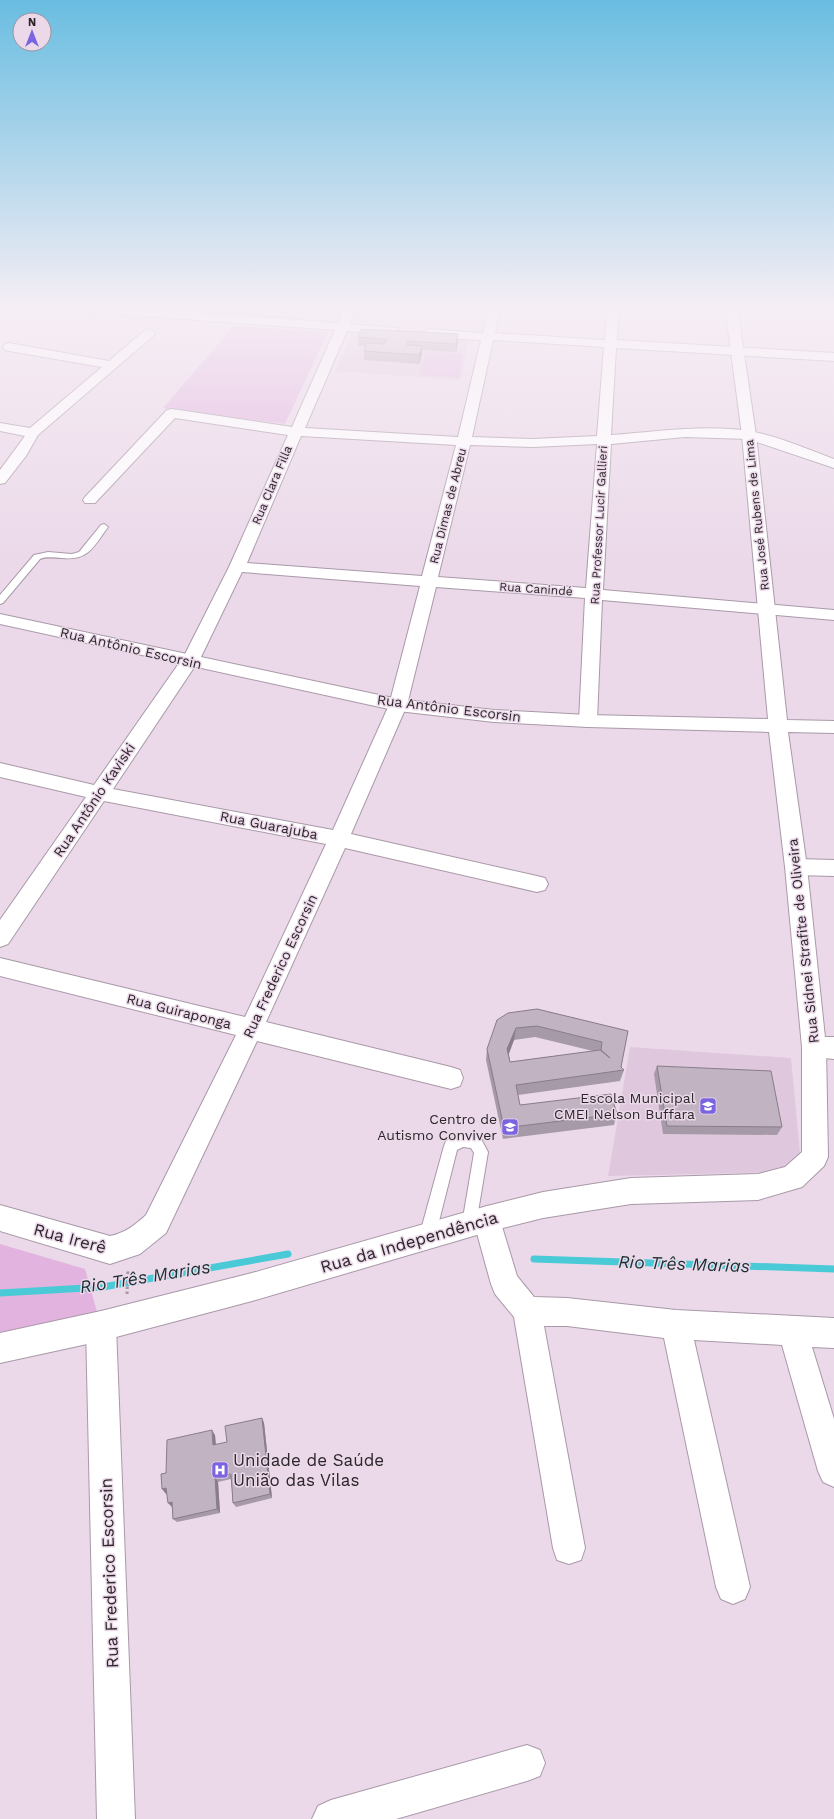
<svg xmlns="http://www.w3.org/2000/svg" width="834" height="1819" font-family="'Work Sans',sans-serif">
<rect width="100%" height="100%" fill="#ebd9e9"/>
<g fill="#dfc8dd">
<polygon points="352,333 469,340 460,380 335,371"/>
<polygon points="630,1047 791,1058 800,1154 784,1172 608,1176"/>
</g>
<g fill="#e1b3de">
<polygon points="234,326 328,332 285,424 163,408"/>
<polygon points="426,352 463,354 459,378 419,375"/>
<polygon points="0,1244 85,1269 99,1319 0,1340"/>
</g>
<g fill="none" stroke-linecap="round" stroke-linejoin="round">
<g stroke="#4acad7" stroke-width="7">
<polyline points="534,1259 834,1269"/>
<polyline points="0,1293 103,1287 288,1254"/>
</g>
<defs>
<g id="service">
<path d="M104,524L108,527C94,546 89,561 62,558C55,558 47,556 40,559L3,603L0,604V595L34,555L48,552L72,554L79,552L101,525Z"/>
<polygon points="462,1134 480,1137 488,1152 476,1224 474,1229 469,1231 464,1229 462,1224 474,1153 471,1148 463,1147 457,1150 435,1237 432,1242 427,1244 422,1242 419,1237 444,1146 446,1141"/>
</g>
<g id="minor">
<path d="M89,306L143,308L338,323L346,306H358L350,324L396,328L398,331L392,335L347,331L305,428L458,437L481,340L428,337L422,333L428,329L483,333L489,306H501L495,333L605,340L607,306H619L617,340L834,353V361L616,348L611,435C654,432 707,424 749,431C778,436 807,449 834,459V468L748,439L685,437L611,444L603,590L834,610V620L602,600L597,721L595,725L588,727L581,725L579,721L585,598L436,587L407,705L351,834L537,876L545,878L548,884L545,890L537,892L345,848L266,1022L451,1067L460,1070L463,1078L460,1086L451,1089L257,1041L166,1233L140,1254L110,1264L0,1231V1205L110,1236C125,1233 135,1225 146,1215L236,1035L0,976V958L245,1017L326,844L104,801L8,944L0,947V920L86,797L0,777V763L94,785L184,656L229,567L288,435L175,418L95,503H85L83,500L85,497L167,410L172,409L292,427L335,330L85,312L83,310ZM493,340L604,347L597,436L533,439L472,437ZM301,436L456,445L422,576L247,563ZM597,444L586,588L438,577L470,445L533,447ZM242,572L420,586L389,705L333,830L113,789L201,657Z"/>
<polygon points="149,329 155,333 153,336 38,435 26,456 5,483 0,484 0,470 25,436 0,431 0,423 30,428 102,367 9,351 5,350 3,347 5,344 9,343 109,361 145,330"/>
<polygon points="796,859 834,860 834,876 796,875 788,873 785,867 788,861"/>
<polygon points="814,1037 834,1037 834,1059 814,1057 805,1054 802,1047 805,1040"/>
<polygon points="487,1206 497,1210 517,1276 534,1297 567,1298 676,1310 834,1318 834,1348 812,1347 834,1419 834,1487 823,1482 818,1471 782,1345 694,1340 750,1587 745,1599 733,1604 721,1599 716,1587 664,1338 567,1326 544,1326 585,1548 581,1560 569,1564 557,1560 553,1548 514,1317 495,1294 491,1284 473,1219 477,1210"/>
<polygon points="101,1311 111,1316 116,1326 135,1819 97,1819 86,1326 91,1316"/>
<polygon points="527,1745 540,1750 545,1763 540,1776 527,1781 396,1819 312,1819 318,1806 331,1800"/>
</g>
<polygon id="tertiary" points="725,306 737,306 756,435 787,720 834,721 834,733 788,732 807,867 826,1047 828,1157 824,1166 802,1187 758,1200 631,1204 543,1218 487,1232 252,1301 101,1341 0,1363 0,1333 101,1311 252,1273 487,1206 543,1192 631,1178 758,1174 785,1167 802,1152 802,1047 785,867 769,732 588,727 494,722 398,711 0,624 0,614 398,699 494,710 588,715 768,719 742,435"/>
</defs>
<use href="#service" stroke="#a999a8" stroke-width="2"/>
<use href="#minor" stroke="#a999a8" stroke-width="2"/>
<use href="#tertiary" stroke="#a999a8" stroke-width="2"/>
<polyline stroke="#a698a4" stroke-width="3" stroke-dasharray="2.5 2.5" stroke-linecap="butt" points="127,1294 128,1269"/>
<use href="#service" fill="#fff" fill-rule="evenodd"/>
<use href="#minor" fill="#fff" fill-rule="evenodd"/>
<use href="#tertiary" fill="#fff" fill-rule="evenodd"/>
</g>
<g fill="#a79aa8" fill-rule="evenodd">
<polygon points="358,337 458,343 456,352 422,350 422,354 419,364 364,360 364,351 366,346 358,346"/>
<path d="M537,1009L628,1031L621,1067L624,1070L620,1081L518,1095L520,1105L617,1114L614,1125L503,1139L486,1060L487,1049ZM535,1037L593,1051L510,1062L509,1054L514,1040Z"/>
<polygon points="657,1066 782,1127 777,1135 663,1134 654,1074"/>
<polygon points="262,1418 264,1423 272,1498 236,1507 233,1503 231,1479 218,1482 220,1513 177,1522 173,1519 172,1507 167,1493 166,1494 166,1473 215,1435 216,1445 227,1442"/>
</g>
<g fill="#887d88">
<polygon points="458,334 458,343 456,352 456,344"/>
<polygon points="422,346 422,354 419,364 419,355"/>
<polygon points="516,1028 514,1040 506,1060 507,1049"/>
<polygon points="262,1418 264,1423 272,1498 270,1494"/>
<polygon points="212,1430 215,1435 216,1450 213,1445"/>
<polygon points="215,1477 218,1482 220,1513 217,1509"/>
<polygon points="166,1488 170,1493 166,1494 162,1489"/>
<polygon points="172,1502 172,1507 168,1503"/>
</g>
<g fill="#c2b3c3" stroke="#887d88" fill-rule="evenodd">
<polygon points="361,329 458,334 456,344 408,341 407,345 422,346 419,355 364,351 367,343 385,344 387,339 358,337"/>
<path d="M537,1009L628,1031L621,1067L624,1070L516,1085L520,1105L611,1094L617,1114L504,1128L487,1049L497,1020L508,1013ZM537,1026L602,1042L601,1050L610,1058L600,1050L510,1062L507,1049L516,1028Z"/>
<polygon points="657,1066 771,1071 782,1127 667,1126"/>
<polygon points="262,1418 270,1494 233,1503 231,1474 215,1477 217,1509 173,1519 172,1502 168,1503 166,1488 162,1489 161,1474 166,1473 167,1440 212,1430 213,1445 227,1442 225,1426"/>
</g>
<linearGradient id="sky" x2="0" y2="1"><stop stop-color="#69bde1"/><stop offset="0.55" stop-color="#f6eef5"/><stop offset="1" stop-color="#f6eef5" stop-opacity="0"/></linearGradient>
<rect width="834" height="560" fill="url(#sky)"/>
<defs>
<symbol id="school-square" viewBox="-11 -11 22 22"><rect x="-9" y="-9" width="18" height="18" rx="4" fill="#7b64df" stroke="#ebd9e9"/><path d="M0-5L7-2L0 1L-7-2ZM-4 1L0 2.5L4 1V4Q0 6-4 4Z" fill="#fff"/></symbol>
<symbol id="hospital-square" viewBox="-11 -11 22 22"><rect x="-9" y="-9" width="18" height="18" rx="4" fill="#7b64df" stroke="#ebd9e9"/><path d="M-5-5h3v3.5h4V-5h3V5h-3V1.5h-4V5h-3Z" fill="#fff"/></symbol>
</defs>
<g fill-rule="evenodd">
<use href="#school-square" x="698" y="1096" width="20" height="20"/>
<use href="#school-square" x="500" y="1117" width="20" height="20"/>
<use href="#hospital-square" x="210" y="1460" width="20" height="20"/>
</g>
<g text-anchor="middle" stroke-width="3" stroke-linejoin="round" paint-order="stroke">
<g font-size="12" fill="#2c262b" stroke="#ebd9e9">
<text transform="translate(272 485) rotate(-67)" y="4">Rua Clara Filla</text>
<text transform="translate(448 506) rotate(-76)" y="4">Rua Dimas de Abreu</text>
<text transform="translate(757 515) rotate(-96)" y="4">Rua José Rubens de Lima</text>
<text transform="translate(599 525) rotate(-87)" y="4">Rua Professor Lucir Gallieri</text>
<text transform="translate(536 589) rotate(4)" y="4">Rua Canindé</text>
</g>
<g font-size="14" fill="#2c262b" stroke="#ebd9e9">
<text transform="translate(131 648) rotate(13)" y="5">Rua Antônio Escorsin</text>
<text transform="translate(449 708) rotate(7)" y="5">Rua Antônio Escorsin</text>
<text transform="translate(94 800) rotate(-56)" y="5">Rua Antônio Kaviski</text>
<text transform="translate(269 825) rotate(11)" y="5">Rua Guarajuba</text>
<text transform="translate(803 941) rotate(-96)" y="5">Rua Sidnei Strafite de Oliveira</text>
<text transform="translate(280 966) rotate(-65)" y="5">Rua Frederico Escorsin</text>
<text transform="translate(179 1011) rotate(14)" y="5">Rua Guiraponga</text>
</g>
<g font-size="14" fill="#2c262b" stroke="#ebd9e9" text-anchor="end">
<text x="695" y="1103">Escola Municipal<tspan x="695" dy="16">CMEI Nelson Buffara</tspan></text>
<text x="497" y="1124">Centro de<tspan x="497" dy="16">Autismo Conviver</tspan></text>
</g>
<g font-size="17" fill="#2c262b" stroke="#ebd9e9">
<text transform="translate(70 1238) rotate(15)" y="6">Rua Irerê</text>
<text transform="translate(409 1242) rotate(-16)" y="6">Rua da Independência</text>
<text transform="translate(109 1573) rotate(-92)" y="6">Rua Frederico Escorsin</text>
</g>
<g font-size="17" fill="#2c262b" stroke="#ebd9e9" text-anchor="start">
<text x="233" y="1466">Unidade de Saúde<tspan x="233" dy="20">União das Vilas</tspan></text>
</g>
<g font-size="18" font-style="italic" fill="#192f31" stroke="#ebd9e9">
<text transform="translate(684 1264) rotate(2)" y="6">Rio Três Marias</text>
<text transform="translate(145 1277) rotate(-9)" y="6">Rio Três Marias</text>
</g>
</g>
<g transform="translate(32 32)"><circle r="19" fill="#ebd9e9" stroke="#9f919d"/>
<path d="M0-3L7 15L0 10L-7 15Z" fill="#7b64df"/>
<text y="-6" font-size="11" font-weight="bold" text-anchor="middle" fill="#2c262b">N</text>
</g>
</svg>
